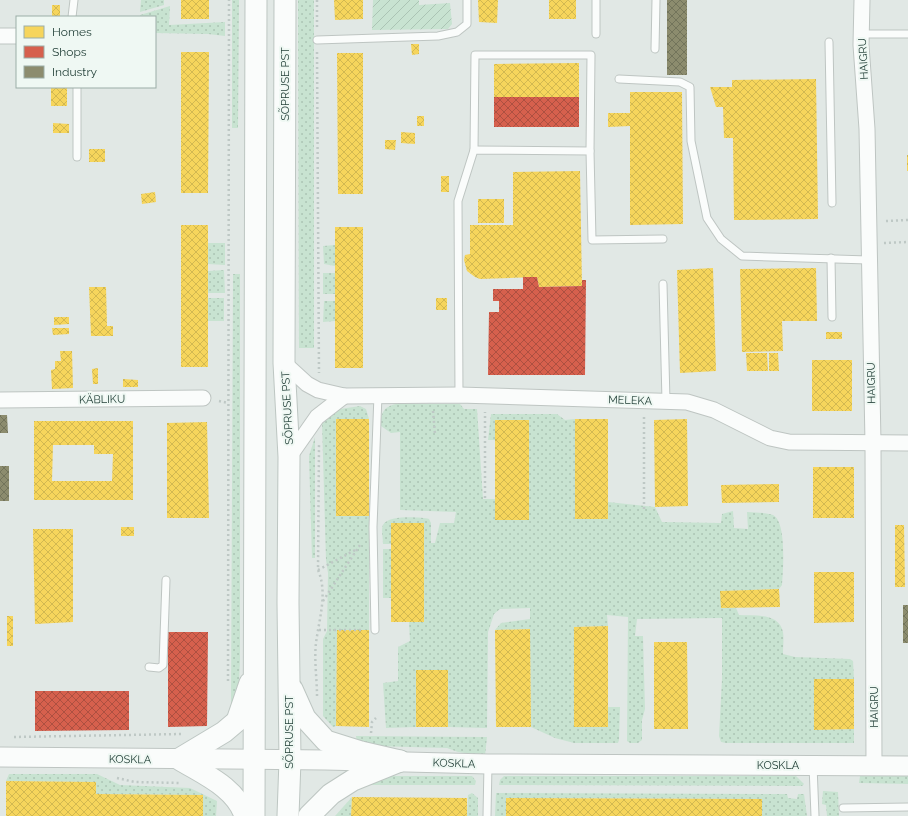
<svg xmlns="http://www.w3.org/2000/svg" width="908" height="816" font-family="Raleway,sans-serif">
<defs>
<pattern id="grass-dots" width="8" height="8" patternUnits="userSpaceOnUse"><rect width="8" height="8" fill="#c8e3d1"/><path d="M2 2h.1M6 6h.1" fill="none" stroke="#abc4b4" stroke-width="1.8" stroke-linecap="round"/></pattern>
<pattern id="garden-furrows" width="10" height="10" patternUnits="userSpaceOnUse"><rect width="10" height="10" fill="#c8e3d1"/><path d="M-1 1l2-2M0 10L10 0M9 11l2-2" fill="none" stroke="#abc4b4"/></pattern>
<pattern id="homes-cross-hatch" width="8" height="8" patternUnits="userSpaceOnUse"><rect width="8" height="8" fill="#f6d55c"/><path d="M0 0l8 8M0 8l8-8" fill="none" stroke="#d2b851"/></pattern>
<pattern id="shops-cross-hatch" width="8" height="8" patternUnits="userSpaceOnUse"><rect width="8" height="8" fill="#d6604d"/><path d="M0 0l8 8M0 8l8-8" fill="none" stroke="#ad5041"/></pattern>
<pattern id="industry-cross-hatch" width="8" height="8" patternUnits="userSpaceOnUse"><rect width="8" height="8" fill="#8c8c6e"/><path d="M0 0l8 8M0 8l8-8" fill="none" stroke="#72745b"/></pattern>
</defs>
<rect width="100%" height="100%" fill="#e1e8e5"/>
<g fill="url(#grass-dots)">
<polygon points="141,0 164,0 164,5 140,12"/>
<polygon points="232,0 239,0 238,128 232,128"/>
<polygon points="298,0 314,0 314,348 299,348"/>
<polygon points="170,6 169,25 225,22 225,36 208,34 155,33 155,17 140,17 140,15"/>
<polygon points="208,243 225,243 225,265 208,264"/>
<polygon points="335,245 335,266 324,264 323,246"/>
<polygon points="224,270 225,293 208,293 208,271"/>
<rect x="323" y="273" width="12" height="21"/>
<polygon points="233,274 240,274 240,660 239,683 231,705"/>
<rect x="208" y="298" width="16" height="23"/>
<polygon points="324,301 335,301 335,321 323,322"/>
<path d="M396,404H460L464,409H477L483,499H495L496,520H529V420H495V440H488L491,414H557L565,420L575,419V519H608V502L655,507L662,522L721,523L722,514L733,511L734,528L748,529L747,512C755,513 765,512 773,515C787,522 783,571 782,585L779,589L721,591V608H736L739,615C754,616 779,612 783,632C784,638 783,647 783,654L795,657L850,659L853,661L854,679H814V730L854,729V743H726L721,742L719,736L722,679V618L637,619L635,636H643L645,709L642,720V740L638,743H630L627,741L628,617L607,615L608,626L574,627V727H608V707H620L619,740L618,743H574L555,738L531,727L530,629L495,630L501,623L530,619V608L500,609L494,614L488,632L487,728L448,727V670L416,727L386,728L383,683L398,681V647L410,641L409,622H424V523L391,544H383C383,538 381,529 383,525C388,515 420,517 429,519L431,523V543H435L440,523H454L456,512L400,510V432L391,433L381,426C381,413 383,407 396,404Z"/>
<polygon points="360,406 366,409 369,419 336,419 336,516 369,516 369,630 337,630 336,726 333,727 323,716 323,639 327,631 328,573 326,560 322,422 340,409"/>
<polygon points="315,437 315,558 312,558 309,456"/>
<rect x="383" y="549" width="8" height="49"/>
<polygon points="356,736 487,737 485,756 458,752 447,748 374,746 357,744"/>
<polygon points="9,774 97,774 120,785 190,788 217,801 216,816 203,816 203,795 96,794 96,782 6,781"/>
<polygon points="390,776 472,776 476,781 475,785 363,785"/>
<polygon points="504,776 796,776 804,784 802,786 499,785 500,780"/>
<polygon points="860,776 908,776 908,784 859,783"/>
<polygon points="823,791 838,792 839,816 827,816 826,805 822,804"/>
<polygon points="472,793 478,798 478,816 467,816 468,795"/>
<polygon points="496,793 787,794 788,798 797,799 798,794 804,794 807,816 762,816 762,799 506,798 506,816 495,816"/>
<polygon points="352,797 351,816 335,816"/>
</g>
<polygon fill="url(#garden-furrows)" points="373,0 419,0 419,5 450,3 452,24 448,29 372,30"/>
<g fill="url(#homes-cross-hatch)" fill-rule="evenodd">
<rect x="181" y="0" width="28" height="19"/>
<polygon points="334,0 363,0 363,19 335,20"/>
<polygon points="478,0 498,0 497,23 479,22"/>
<rect x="549" y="0" width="27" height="19"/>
<rect x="52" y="5" width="8" height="12"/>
<polygon points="411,44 419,44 419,54 412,55"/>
<polygon points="181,52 209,52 208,193 181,193"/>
<polygon points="337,53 363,53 363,194 338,194"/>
<polygon points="579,63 579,97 494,97 494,64"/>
<polygon points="816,79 818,219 734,220 733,138 724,138 723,107 716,107 710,87 732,87 732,80"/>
<rect x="51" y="87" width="16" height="19"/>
<polygon points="630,92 682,92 683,224 630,225 630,126 608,127 608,113 630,113"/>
<rect x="417" y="116" width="7" height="10"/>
<polygon points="53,123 69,124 69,133 53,133"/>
<polygon points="401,132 415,133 415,144 401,143"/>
<polygon points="385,140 396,140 395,150 385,149"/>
<rect x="89" y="149" width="16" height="13"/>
<rect x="907" y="155" width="1" height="16"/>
<polygon points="580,171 582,286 539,287 537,277 480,279 475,277 467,271 464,260 465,255 470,254 470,225 513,225 513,172"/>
<rect x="441" y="176" width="8" height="16"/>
<polygon points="155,192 156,202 142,204 141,194"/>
<rect x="478" y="199" width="26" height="24"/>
<rect x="181" y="225" width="27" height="142"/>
<rect x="335" y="227" width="28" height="141"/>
<polygon points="713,268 716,371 680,373 677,270"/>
<polygon points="816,268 817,321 782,321 783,351 742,352 740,269"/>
<polygon points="89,287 106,287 107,326 113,326 113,336 91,336"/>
<rect x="436" y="298" width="11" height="12"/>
<polygon points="54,317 69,317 69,324 54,325"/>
<polygon points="52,328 69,328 69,334 53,335"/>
<rect x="826" y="332" width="16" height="7"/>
<polygon points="60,351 72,351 73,388 52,389 51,370 55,369 55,361 61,361"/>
<polygon points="746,353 767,353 768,371 747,371"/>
<polygon points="769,353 778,353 779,371 769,371"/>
<rect x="812" y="360" width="40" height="51"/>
<polygon points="98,368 98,384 93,384 92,369"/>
<polygon points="123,379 138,380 138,387 123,387"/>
<rect x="336" y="419" width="33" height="97"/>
<rect x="575" y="419" width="33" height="100"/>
<polygon points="687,419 688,506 655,507 654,420"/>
<rect x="495" y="420" width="34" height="100"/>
<path d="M34,421H133V500H34ZM53,445H94V454H113L112,481H52Z"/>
<polygon points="207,422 209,518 167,518 167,423"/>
<rect x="813" y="467" width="41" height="51"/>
<polygon points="779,484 779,502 722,503 721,485"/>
<rect x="391" y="523" width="33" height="99"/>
<polygon points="895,525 904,525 905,587 895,587"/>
<rect x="121" y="527" width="13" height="9"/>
<polygon points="33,529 73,529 73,622 35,624"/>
<polygon points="814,572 854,572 854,622 814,623"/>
<polygon points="779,589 780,607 721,608 720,591"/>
<rect x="7" y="616" width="6" height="30"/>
<polygon points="608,626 608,727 574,727 574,627"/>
<polygon points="530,629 531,727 496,727 495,630"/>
<polygon points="337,630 369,630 369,727 336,726"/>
<polygon points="654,642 687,642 688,729 654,729"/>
<rect x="416" y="670" width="32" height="57"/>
<polygon points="814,679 854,679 854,729 814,730"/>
<polygon points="6,781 96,782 96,794 203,795 203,816 6,816"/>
<polygon points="352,797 467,798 467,816 351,816"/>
<polygon points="506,798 762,799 762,816 506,816"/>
</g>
<g fill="url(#shops-cross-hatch)">
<rect x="494" y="97" width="85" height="30"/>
<polygon points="523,277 537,277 539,287 582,286 582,280 586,280 585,375 488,375 489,312 499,312 499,301 493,301 493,289 523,289"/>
<polygon points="168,632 208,632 207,726 168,727"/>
<polygon points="35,691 129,691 129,730 35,731"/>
</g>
<g fill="url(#industry-cross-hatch)">
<rect x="667" y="0" width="20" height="75"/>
<polygon points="0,415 7,415 8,433 0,433"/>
<rect x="0" y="466" width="9" height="35"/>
<rect x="903" y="605" width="5" height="38"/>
</g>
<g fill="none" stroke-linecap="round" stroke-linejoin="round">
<defs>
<g id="service">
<polyline points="596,0 596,34"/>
<polyline points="72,17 74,0"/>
<polyline points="861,34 908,34"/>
<polyline points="317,40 438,36 457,32 467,24 467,0"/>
<polyline points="829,42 832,203"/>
<polyline points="655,49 656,0"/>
<polyline points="619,79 680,82 690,87 691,141 707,218 721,239 742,256 868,260"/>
<polyline points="77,87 77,157"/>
<polyline points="474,150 475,55 591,55 590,151"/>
<polyline points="831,258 832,317"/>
<polyline points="663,284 666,401"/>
<polyline points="459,395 458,201 474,150 590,151 592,240 663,239"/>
<polyline points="375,630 373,527 378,395"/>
<polyline points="149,667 159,668 163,665 166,580"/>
<polyline points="813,765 815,816"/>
<polyline points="843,808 908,807"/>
<polyline points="487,816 488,764"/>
</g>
<g id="minor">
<polyline points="862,0 861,45 867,129 873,443 874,766"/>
<polyline points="0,36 17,36"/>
<polyline points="284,363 307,384 318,390 344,396 459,395 687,402 714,410 770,438 789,442 908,443"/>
<polyline points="0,400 203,398"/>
<polyline points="289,457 317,417 344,396"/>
</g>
<polyline id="tertiary" points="0,757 325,760 488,764 908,766"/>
<g id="secondary">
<polyline points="285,0 284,363 289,457 288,603 290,760 288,816"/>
<polyline points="292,689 305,718 326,741 361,752 400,761"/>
<path d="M245,816C236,787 203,774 179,759L224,732L237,721L250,683"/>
<polyline points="254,816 256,0"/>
<polyline points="309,816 331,794 353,780 400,761"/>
</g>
</defs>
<use href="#service" stroke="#bec5c2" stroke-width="9"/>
<use href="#minor" stroke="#bec5c2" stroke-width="17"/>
<use href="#tertiary" stroke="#bec5c2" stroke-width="21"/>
<use href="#secondary" stroke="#bdc6c2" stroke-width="23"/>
<g stroke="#bec8c5" stroke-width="2.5" stroke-dasharray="2 3" stroke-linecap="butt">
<polyline points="317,27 317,0"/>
<polyline points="317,52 319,373"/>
<polyline points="886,221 908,220"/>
<polyline points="884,243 908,242"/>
<polyline points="219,401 228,403"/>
<polyline points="433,411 435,434"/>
<polyline points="644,417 644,510"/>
<polyline points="485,498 485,412"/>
<polyline points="318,570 357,549"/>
<polyline points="323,601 360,545"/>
<polyline points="319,630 362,630"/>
<polyline points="228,681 229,0"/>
<path d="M317,696C317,679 314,660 316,643C319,619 328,593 318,570L319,444"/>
<polyline points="371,733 372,722 376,718"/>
<polyline points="14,737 181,734"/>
<polyline points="117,778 135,782 180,783"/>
</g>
<use href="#service" stroke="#fafcfb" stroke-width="7"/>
<use href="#minor" stroke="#fafcfb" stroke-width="15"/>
<use href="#tertiary" stroke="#fafcfb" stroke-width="19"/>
<use href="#secondary" stroke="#fafcfb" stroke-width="21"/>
</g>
<g text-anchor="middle" stroke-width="4" stroke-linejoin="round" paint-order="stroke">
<g font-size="11" fill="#1e3c34" stroke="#eff8f3">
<text transform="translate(863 59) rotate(-93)" y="4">HAIGRU</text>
<text transform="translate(285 84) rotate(-90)" y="4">SÕPRUSE PST</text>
<text transform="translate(871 383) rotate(-91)" y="4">HAIGRU</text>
<text transform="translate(102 399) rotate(-1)" y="4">KÄBLIKU</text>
<text transform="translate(630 400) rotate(2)" y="4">MELEKA</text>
<text transform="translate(287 408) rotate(-93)" y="4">SÕPRUSE PST</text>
<text transform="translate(874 707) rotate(-90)" y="4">HAIGRU</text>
<text transform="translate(289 732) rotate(-90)" y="4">SÕPRUSE PST</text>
<text transform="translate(130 759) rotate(1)" y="4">KOSKLA</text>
<text transform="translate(454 763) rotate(2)" y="4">KOSKLA</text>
<text x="778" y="769">KOSKLA</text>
</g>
</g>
<rect x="16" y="16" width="140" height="72" fill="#eff8f3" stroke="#9bada7"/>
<rect x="24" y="26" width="20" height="12" fill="#f6d55c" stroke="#9bada7"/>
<text x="52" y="36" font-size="12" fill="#1e3c34">Homes</text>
<rect x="24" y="46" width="20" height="12" fill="#d6604d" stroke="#9bada7"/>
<text x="52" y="56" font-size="12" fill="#1e3c34">Shops</text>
<rect x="24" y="66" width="20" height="12" fill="#8c8c6e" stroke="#9bada7"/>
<text x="52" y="76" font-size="12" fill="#1e3c34">Industry</text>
</svg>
